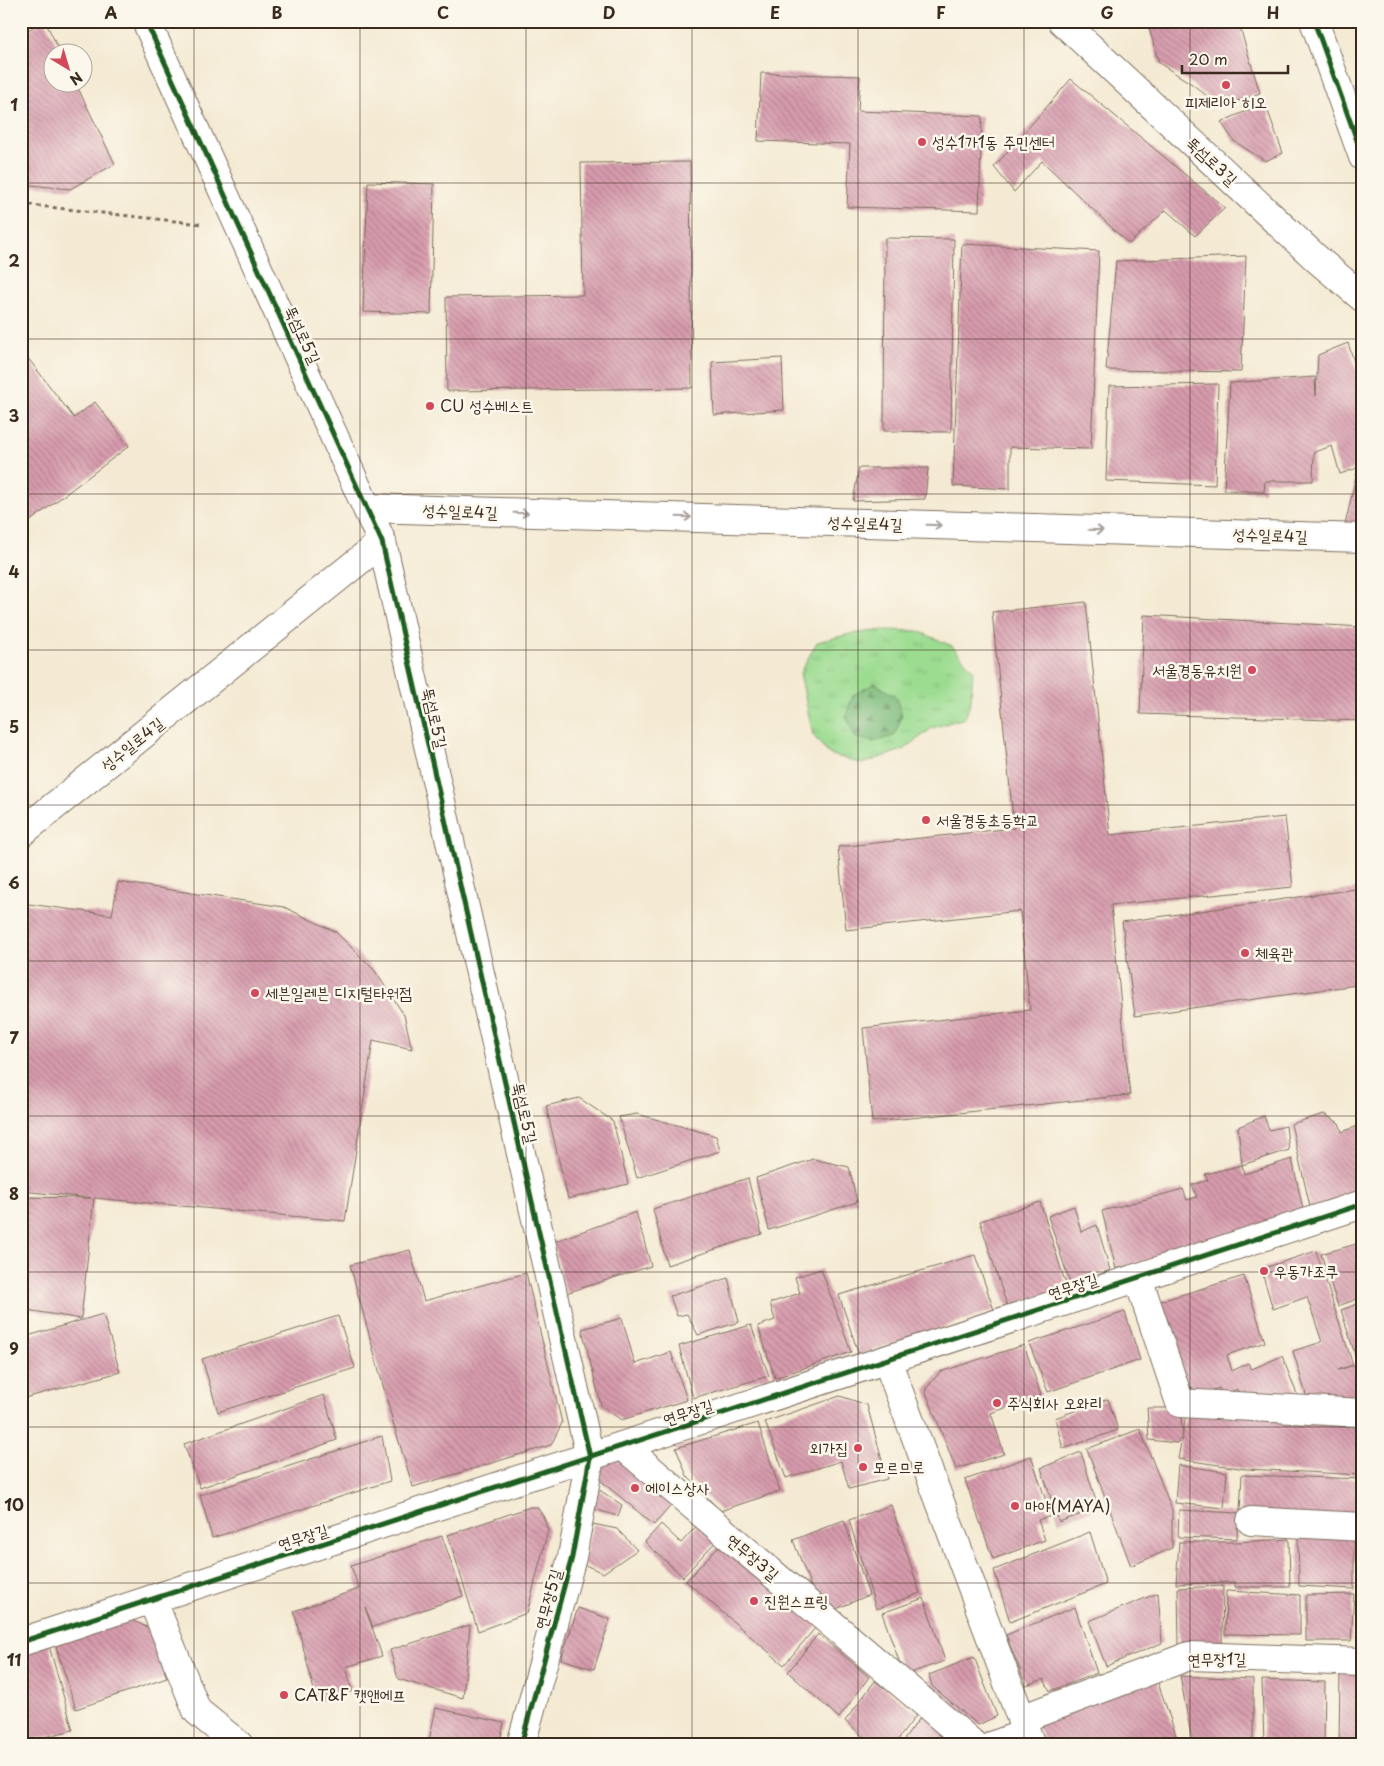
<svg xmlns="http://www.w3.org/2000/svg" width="1384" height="1766" font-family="'Playpen Sans','Poor Story',sans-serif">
<defs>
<pattern id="grass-tufts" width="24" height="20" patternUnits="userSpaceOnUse" patternTransform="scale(1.25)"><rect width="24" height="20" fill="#9cdc91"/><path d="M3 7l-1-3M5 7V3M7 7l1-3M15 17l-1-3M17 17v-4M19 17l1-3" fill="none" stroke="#87bd7d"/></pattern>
<pattern id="forest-firs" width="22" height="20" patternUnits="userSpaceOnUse" patternTransform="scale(1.25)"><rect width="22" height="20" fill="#7dbc7b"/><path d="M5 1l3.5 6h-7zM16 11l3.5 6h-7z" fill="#689964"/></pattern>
<pattern id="building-back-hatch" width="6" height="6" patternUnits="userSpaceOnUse" patternTransform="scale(1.25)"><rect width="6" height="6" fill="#d79bad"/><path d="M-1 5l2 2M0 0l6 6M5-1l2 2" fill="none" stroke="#b07f8c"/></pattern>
</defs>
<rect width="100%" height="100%" fill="#fbf7ec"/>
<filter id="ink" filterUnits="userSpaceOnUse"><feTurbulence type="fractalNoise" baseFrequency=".02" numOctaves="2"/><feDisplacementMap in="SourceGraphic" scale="10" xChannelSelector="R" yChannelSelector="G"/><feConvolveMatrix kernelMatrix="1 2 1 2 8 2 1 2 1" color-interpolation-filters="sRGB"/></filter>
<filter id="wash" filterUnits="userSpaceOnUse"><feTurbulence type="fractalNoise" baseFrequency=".0096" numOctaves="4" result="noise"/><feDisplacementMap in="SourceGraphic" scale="20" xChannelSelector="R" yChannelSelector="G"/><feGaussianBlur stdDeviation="1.12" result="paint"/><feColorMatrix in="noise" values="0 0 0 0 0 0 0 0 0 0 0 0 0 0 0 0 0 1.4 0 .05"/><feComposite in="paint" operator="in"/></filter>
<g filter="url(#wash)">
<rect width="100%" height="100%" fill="#f4ead3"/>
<polygon fill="url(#grass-tufts)" stroke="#6c8358" points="884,630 918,631 952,646 973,670 971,701 965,718 932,728 905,749 862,764 829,754 813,735 800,673 817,642 850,634"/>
<polygon fill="url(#forest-firs)" stroke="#5c734c" points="875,683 896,697 902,716 894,736 873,742 855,737 846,715 853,695"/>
<g id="blocks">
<g fill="url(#building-back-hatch)">
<polygon points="43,21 45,21 60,52 52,52 52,82 75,82 115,164 70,189 21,184 21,34"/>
<polygon points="1147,21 1238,21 1260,93 1221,107 1192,84 1159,63"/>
<polygon points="761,73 860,76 858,111 982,116 979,211 847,207 850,144 758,141"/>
<polygon points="1071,79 1225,208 1195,236 1166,210 1129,244 1042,161 1014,192 994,167"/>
<polygon points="1265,103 1283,153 1265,161 1234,141 1221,122"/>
<polygon points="690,162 692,388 447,391 446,297 583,295 581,163"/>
<polygon points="368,182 434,184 431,314 363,312"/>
<polygon points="885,238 954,239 951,432 884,431"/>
<polygon points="962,244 1099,251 1091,449 1010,447 1010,489 953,486"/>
<polygon points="1246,256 1241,372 1106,370 1116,261"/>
<polygon points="1348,343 1363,390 1363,466 1340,474 1332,446 1314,452 1313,481 1265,481 1264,492 1224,490 1230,383 1315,377 1316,396 1318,355"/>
<polygon points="21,349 74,418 95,402 129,446 21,528"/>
<polygon points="782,358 784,410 714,415 712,362"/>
<polygon points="1218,384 1215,485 1106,481 1109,386"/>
<polygon points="859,468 928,468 925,499 853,501"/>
<polygon points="1358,468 1363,468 1363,526 1345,525"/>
<polygon points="1086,602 1110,835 1285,817 1293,887 1111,905 1130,1095 872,1122 863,1028 1030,1010 1020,911 846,930 838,847 1014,828 992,612"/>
<polygon points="1144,615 1363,627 1363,721 1140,714"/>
<polygon points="118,882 284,907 336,932 375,971 404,1015 412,1049 373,1040 345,1221 94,1198 81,1319 21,1309 21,1197 91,1198 21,1191 21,903 112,915"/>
<polygon points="1363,888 1363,984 1135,1016 1122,922"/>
<polygon points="579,1098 613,1121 628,1184 568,1199 546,1106"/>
<polygon points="637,1114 716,1136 720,1151 637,1178 619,1117"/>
<polygon points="1324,1114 1339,1123 1342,1132 1363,1124 1363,1195 1311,1211 1291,1124"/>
<polygon points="1264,1116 1269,1130 1286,1126 1289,1150 1242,1165 1244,1174 1292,1159 1304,1214 1116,1269 1102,1211 1183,1189 1187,1200 1197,1197 1192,1185 1208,1180 1205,1174 1242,1165 1238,1127"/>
<polygon points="813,1159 849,1167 857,1202 769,1230 756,1178"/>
<polygon points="748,1178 762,1234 667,1265 653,1209"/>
<polygon points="1040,1202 1067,1288 1007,1306 980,1221"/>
<polygon points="1074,1206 1081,1232 1097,1225 1110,1270 1071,1286 1048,1216"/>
<polygon points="636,1212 651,1266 566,1293 553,1242"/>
<polygon points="1360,1243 1363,1250 1363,1291 1359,1293 1360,1298 1338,1306 1321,1254"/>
<polygon points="410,1250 424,1301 526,1273 562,1423 551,1445 413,1487 395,1429 350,1265"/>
<polygon points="1316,1251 1353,1365 1338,1370 1358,1364 1341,1310 1361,1303 1363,1306 1363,1362 1358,1364 1363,1382 1363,1405 1307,1398 1293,1351 1322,1342 1307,1297 1273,1309 1261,1269"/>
<polygon points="975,1255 994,1310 859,1355 839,1295"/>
<polygon points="821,1269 851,1352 775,1378 758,1326 775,1320 770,1303 800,1293 795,1277"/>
<polygon points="1244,1276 1265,1342 1227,1355 1232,1371 1248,1363 1252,1369 1282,1356 1300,1402 1240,1399 1237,1389 1222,1396 1219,1388 1196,1396 1192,1387 1183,1390 1154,1303"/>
<polygon points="728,1278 739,1322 698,1335 687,1314 677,1316 670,1296"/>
<polygon points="1125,1312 1140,1360 1048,1392 1029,1343"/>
<polygon points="103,1314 120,1372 21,1399 21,1338"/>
<polygon points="338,1316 355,1368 218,1412 202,1359"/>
<polygon points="622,1318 635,1364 671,1352 687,1400 621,1420 601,1405 582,1329"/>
<polygon points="751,1325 769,1376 693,1398 679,1346"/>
<polygon points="1024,1345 1041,1395 991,1413 1004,1454 956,1469 925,1390 940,1372"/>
<polygon points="324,1395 337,1440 200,1488 184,1444"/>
<polygon points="840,1396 867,1405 887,1479 849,1489 841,1461 786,1478 765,1422"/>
<polygon points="1108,1399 1118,1430 1063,1449 1055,1418"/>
<polygon points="1147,1408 1180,1408 1183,1436 1177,1443 1149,1440"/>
<polygon points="1187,1410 1363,1419 1363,1475 1246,1469 1178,1459"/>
<polygon points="758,1423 780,1491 720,1511 687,1476 676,1448"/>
<polygon points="1140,1429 1172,1510 1172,1548 1131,1566 1087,1449"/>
<polygon points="382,1436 390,1481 212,1538 200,1495"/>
<polygon points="1081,1452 1098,1508 1059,1522 1041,1468"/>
<polygon points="621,1456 675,1501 654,1525 594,1475 595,1464"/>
<polygon points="1031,1456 1051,1516 1038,1520 1045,1540 993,1559 965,1480"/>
<polygon points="1178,1465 1227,1472 1224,1508 1175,1503"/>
<polygon points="1242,1475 1363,1479 1363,1520 1240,1511"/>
<polygon points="592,1485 622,1505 618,1516 590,1508"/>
<polygon points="891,1505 920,1593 876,1609 849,1520"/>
<polygon points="530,1507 537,1507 543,1516 548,1530 527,1613 478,1631 448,1535"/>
<polygon points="1179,1510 1238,1513 1237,1539 1178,1537"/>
<polygon points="844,1520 869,1595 822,1615 793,1540"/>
<polygon points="700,1522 718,1539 683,1577 645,1542 661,1524 681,1543"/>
<polygon points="593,1524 617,1529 637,1550 603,1573 583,1564"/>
<polygon points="1090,1532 1106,1584 1010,1622 994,1570"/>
<polygon points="442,1536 463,1596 373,1627 365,1607 382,1656 346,1667 352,1691 317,1702 294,1611 359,1589 351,1566"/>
<polygon points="1298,1536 1354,1537 1354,1589 1299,1586"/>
<polygon points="725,1539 821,1621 784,1665 686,1581"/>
<polygon points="1289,1539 1290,1587 1235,1587 1235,1582 1176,1584 1179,1542 1237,1542"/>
<polygon points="1361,1561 1363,1561 1363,1587 1360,1587"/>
<polygon points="1223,1586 1222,1643 1179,1645 1178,1588"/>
<polygon points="1226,1591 1300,1595 1300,1635 1225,1634"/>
<polygon points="1158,1593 1162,1643 1106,1666 1089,1621"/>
<polygon points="1360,1593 1363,1594 1363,1644 1358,1644"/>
<polygon points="1354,1594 1351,1641 1306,1641 1306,1595"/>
<polygon points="924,1598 945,1661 904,1675 882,1613"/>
<polygon points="1075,1607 1097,1673 1050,1691 1044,1679 1026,1685 1006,1635"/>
<polygon points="578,1608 610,1619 594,1669 561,1659"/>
<polygon points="131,1620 151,1629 167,1678 76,1709 55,1643"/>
<polygon points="470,1625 463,1698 398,1679 390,1650"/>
<polygon points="818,1634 869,1677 839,1718 788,1672"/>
<polygon points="48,1642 73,1730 28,1741 21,1710 21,1650"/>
<polygon points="974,1657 997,1716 978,1725 932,1686 929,1675"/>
<polygon points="1340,1671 1363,1673 1363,1745 1339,1745"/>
<polygon points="1180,1676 1253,1679 1253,1745 1193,1745"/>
<polygon points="1156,1677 1178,1741 1169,1745 1045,1745 1037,1725"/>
<polygon points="1262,1680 1325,1682 1324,1745 1264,1745"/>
<polygon points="875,1681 918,1713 894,1745 873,1745 845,1721"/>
<polygon points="436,1708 504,1723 499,1745 428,1745"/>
<polygon points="923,1714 963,1745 900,1745"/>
</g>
</g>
</g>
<g filter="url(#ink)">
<use href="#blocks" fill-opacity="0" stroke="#7c6d5d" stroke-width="1"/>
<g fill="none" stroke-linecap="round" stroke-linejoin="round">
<defs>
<g id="minor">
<polyline points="146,21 382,542 590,1457 572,1557 521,1745"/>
<polyline points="1062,21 1318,260 1363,298"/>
<polyline points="1314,21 1363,157"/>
<polyline points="368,508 1363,538"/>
<polyline points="21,833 382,542"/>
<polyline points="1138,1278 1180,1403 1363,1413"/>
<polyline points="887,1360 1031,1745"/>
<polyline points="623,1446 974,1745"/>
<polyline points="1251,1521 1363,1527"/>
<polyline points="152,1599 197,1711 239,1745"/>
<polyline points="21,1642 1363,1204"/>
<polyline points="1021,1719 1189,1656 1363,1662"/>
<polyline points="994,1745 1026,1733"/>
</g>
</defs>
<use href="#minor" stroke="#7c6d5d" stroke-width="30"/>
<polyline stroke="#7c6d5d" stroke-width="3" stroke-dasharray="4 4" stroke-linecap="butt" points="21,204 202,224"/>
<use href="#minor" stroke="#fff" stroke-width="28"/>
<defs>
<g id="cycleway">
<polyline points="146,21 382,542 590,1457 572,1557 521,1745"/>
<polyline points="1314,21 1363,157"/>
<polyline points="21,1642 1363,1204"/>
</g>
</defs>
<use href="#cycleway" stroke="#fbf7ec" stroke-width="8"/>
<use href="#cycleway" stroke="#1b5e20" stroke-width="5"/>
</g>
<defs><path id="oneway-shaft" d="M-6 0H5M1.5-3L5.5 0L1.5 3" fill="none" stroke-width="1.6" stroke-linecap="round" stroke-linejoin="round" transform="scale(1.25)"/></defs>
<g stroke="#a79f9a">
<use href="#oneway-shaft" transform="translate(521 513) rotate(2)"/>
<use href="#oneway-shaft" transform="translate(684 517) rotate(2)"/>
<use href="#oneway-shaft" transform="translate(934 525) rotate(2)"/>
<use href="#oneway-shaft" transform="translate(1096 530) rotate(2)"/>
</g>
</g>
<path fill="none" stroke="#3b2a1e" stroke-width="1" stroke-opacity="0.55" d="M194,21V1745M360,21V1745M526,21V1745M692,21V1745M858,21V1745M1024,21V1745M1190,21V1745M21,183H1363M21,339H1363M21,494H1363M21,650H1363M21,805H1363M21,961H1363M21,1116H1363M21,1272H1363M21,1427H1363M21,1583H1363"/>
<g fill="#d1495b" stroke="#fbf7ec" stroke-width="2">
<circle cx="1226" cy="85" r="5"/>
<circle cx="922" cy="142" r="5"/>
<circle cx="430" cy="406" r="5"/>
<circle cx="1252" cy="670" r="5"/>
<circle cx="926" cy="820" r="5"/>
<circle cx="1245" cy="953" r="5"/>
<circle cx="255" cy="993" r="5"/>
<circle cx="1264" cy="1271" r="5"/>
<circle cx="997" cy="1403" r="5"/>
<circle cx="858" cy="1448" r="5"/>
<circle cx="863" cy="1467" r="5"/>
<circle cx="635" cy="1488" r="5"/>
<circle cx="1015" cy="1506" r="5"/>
<circle cx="754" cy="1601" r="5"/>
<circle cx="284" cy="1695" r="5"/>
</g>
<g text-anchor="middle" stroke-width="5" stroke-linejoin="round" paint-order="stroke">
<g font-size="16" fill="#3b2a1e" stroke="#fbf7ec" text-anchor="start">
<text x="1226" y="108" text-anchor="middle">피제리아 히오</text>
<text x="932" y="148">성수1가1동 주민센터</text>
<text x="440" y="412">CU 성수베스트</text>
<text x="1242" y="676" text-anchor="end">서울경동유치원</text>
<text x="936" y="826">서울경동초등학교</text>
<text x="1255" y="959">체육관</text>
<text x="265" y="999">세븐일레븐 디지털타워점</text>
<text x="1274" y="1277">우동가조쿠</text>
<text x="1007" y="1409">주식회사 오와리</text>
<text x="848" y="1454" text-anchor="end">외가집</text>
<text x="873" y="1473">모르므로</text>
<text x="645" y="1494">에이스상사</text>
<text x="1025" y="1512">마야(MAYA)</text>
<text x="764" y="1607">진원스프링</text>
<text x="294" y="1701">CAT&amp;F 캣앤에프</text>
</g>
<g font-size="16" fill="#3b2a1e" stroke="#fbf7ec">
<text transform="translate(1212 161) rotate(43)" y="6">뚝섬로3길</text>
<text transform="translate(303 335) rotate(65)" y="6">뚝섬로5길</text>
<text transform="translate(460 511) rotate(2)" y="6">성수일로4길</text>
<text transform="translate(865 523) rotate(2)" y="6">성수일로4길</text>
<text transform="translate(1270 535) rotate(2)" y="6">성수일로4길</text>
<text transform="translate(435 718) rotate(77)" y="6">뚝섬로5길</text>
<text transform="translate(132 744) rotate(-39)" y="6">성수일로4길</text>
<text transform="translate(525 1113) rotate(77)" y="6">뚝섬로5길</text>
<text transform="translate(1073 1286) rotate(-18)" y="6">연무장길</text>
<text transform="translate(688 1412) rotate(-18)" y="6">연무장길</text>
<text transform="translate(303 1537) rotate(-18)" y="6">연무장길</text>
<text transform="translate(753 1557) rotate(40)" y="6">연무장3길</text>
<text transform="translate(548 1599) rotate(-75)" y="6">연무장5길</text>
<text transform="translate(1217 1659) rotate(-1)" y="6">연무장1길</text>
</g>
</g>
<rect width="1384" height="1766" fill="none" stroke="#fbf7ec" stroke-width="55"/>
<g transform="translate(68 68) rotate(142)"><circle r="24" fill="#fbf7ec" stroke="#aea59a"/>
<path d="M0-4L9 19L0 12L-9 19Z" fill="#d1495b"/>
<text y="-8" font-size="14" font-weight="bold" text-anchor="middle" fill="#3b2a1e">N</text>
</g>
<path d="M1182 65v8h106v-8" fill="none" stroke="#3b2a1e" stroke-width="2.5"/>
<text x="1189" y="65" font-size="15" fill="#3b2a1e" stroke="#fbf7ec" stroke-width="4" paint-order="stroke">20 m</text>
<rect x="28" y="28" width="1328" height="1710" fill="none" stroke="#3b2a1e" stroke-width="2"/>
<g font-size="16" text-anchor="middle" font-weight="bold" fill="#3b2a1e">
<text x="111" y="19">A</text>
<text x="277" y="19">B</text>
<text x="443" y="19">C</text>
<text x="609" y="19">D</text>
<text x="775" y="19">E</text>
<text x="941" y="19">F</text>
<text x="1107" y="19">G</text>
<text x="1273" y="19">H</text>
<text x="14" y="111">1</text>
<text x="14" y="267">2</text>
<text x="14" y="422">3</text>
<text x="14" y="578">4</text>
<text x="14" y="733">5</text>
<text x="14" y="889">6</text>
<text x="14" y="1044">7</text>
<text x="14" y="1200">8</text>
<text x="14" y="1355">9</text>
<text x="14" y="1511">10</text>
<text x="14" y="1666">11</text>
</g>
</svg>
